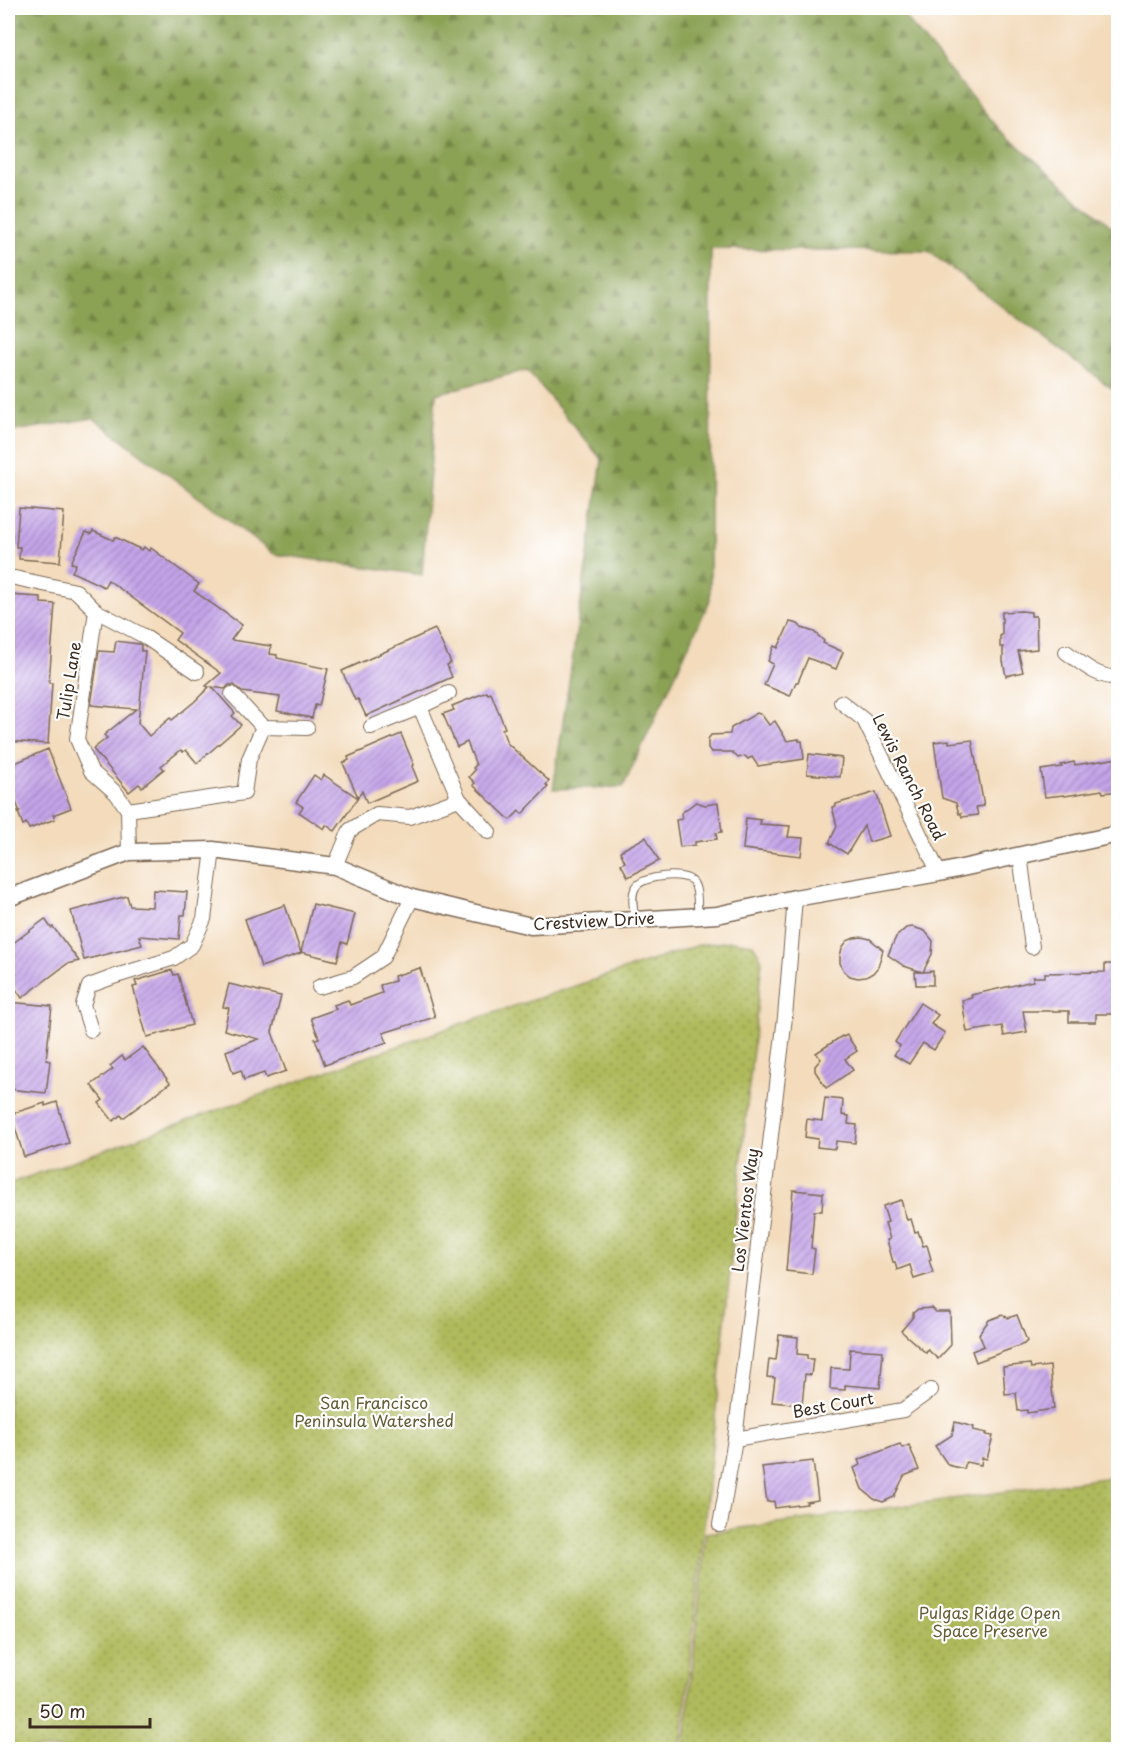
<svg xmlns="http://www.w3.org/2000/svg" width="1126" height="1757" font-family="'Playpen Sans',sans-serif">
<defs>
<pattern id="forest-firs" width="22" height="20" patternUnits="userSpaceOnUse" patternTransform="scale(1.5)"><rect width="22" height="20" fill="#8ba254"/><path d="M5 1l3.5 6h-7zM16 11l3.5 6h-7z" fill="#738445"/></pattern>
<pattern id="park-dots" width="8" height="8" patternUnits="userSpaceOnUse" patternTransform="scale(1.5)"><rect width="8" height="8" fill="#afba5c"/><path d="M2 2h.1M6 6h.1" fill="none" stroke="#90974b" stroke-width="1.8" stroke-linecap="round"/></pattern>
<pattern id="building-hatch" width="6" height="6" patternUnits="userSpaceOnUse" patternTransform="scale(1.5)"><rect width="6" height="6" fill="#c4a4e9"/><path d="M-1 1l2-2M0 6l6-6M5 7l2-2" fill="none" stroke="#a086bc"/></pattern>
</defs>
<rect width="100%" height="100%" fill="#fff"/>
<filter id="ink" filterUnits="userSpaceOnUse"><feTurbulence type="fractalNoise" baseFrequency=".0167" numOctaves="2"/><feDisplacementMap in="SourceGraphic" scale="12" xChannelSelector="R" yChannelSelector="G"/><feConvolveMatrix kernelMatrix="1 2 1 2 8 2 1 2 1" color-interpolation-filters="sRGB"/></filter>
<filter id="wash" filterUnits="userSpaceOnUse"><feTurbulence type="fractalNoise" baseFrequency=".008" numOctaves="4" result="noise"/><feDisplacementMap in="SourceGraphic" scale="24" xChannelSelector="R" yChannelSelector="G"/><feGaussianBlur stdDeviation="1.35" result="paint"/><feColorMatrix in="noise" values="0 0 0 0 0 0 0 0 0 0 0 0 0 0 0 0 0 1.4 0 .05"/><feComposite in="paint" operator="in"/></filter>
<g filter="url(#wash)">
<rect width="100%" height="100%" fill="#f3dbbc"/>
<polygon fill="url(#forest-firs)" stroke="#636639" stroke-width="1.5" points="8,8 897,8 1000,130 1118,232 1118,393 928,251 711,249 710,600 623,787 553,789 602,460 527,370 436,394 422,575 274,554 93,418 8,432"/>
<g fill="url(#park-dots)" stroke="#75723d" stroke-width="1.5">
<polygon points="731,941 753,944 762,960 681,1749 8,1749 8,1184 460,1024 699,945"/>
<polygon points="1118,1476 1118,1749 684,1750 706,1533"/>
</g>
<g id="blocks">
<g fill="url(#building-hatch)">
<polygon points="19,508 64,512 60,562 19,559 20,547 16,547"/>
<polygon points="93,531 113,540 115,537 142,550 144,547 149,551 151,548 199,584 194,591 242,625 231,640 271,646 270,654 277,655 277,658 328,669 319,706 315,705 312,718 277,711 280,697 242,692 234,685 229,685 225,689 212,687 235,713 232,716 241,725 197,763 186,750 183,752 181,750 161,766 164,769 142,787 139,784 129,792 93,749 107,738 104,735 136,709 91,705 99,651 114,652 116,641 139,644 141,645 141,651 145,651 138,723 149,736 170,718 172,720 194,702 209,687 206,686 221,673 175,640 180,633 108,580 104,587 72,572 76,564 71,563 86,532 91,534"/>
<polygon points="8,595 41,597 41,603 55,604 49,683 52,683 48,744 8,741"/>
<polygon points="1021,611 1031,612 1031,616 1036,616 1037,649 1018,651 1023,672 1006,676 1003,661 1003,647 1000,647 1000,636 1002,635 1002,612"/>
<polygon points="790,622 798,624 802,628 814,632 824,641 823,643 843,652 836,669 808,658 798,682 796,682 790,696 764,685 773,664 768,661 774,646 778,648"/>
<polygon points="435,629 451,663 447,665 452,677 366,716 358,699 355,700 342,671"/>
<polygon points="487,692 488,694 491,693 505,728 502,729 507,743 549,781 546,785 548,787 522,814 519,811 510,820 473,785 475,783 469,777 475,770 473,768 476,765 467,742 457,747 443,714 454,710 452,706"/>
<polygon points="757,713 762,715 769,725 775,721 787,741 799,739 799,741 802,741 804,759 758,766 752,757 748,759 745,756 738,758 732,752 711,752 708,748 708,739 711,735 730,734 731,728"/>
<polygon points="401,734 414,765 412,766 418,781 367,803 362,791 358,797 343,763 349,760 348,757"/>
<polygon points="949,740 949,743 972,740 984,806 976,807 978,815 962,817 961,813 959,814 956,803 942,798 934,742"/>
<polygon points="48,749 71,808 53,815 55,819 29,829 26,823 23,825 18,812 20,812 10,788 8,789 8,766"/>
<polygon points="809,754 842,758 840,777 807,774"/>
<polygon points="1119,758 1119,791 1103,793 1102,790 1065,796 1064,795 1045,797 1041,770 1062,767 1061,765 1074,762 1075,765"/>
<polygon points="314,775 321,780 324,775 358,798 335,831 326,825 324,829 299,812 303,807 296,802"/>
<polygon points="876,792 890,836 869,842 864,826 847,854 829,843 837,826 832,807 836,806 836,804"/>
<polygon points="696,802 705,805 718,803 722,832 716,833 717,839 695,842 695,845 680,847 676,820 682,819 681,813"/>
<polygon points="746,818 761,820 760,824 790,826 788,837 803,838 801,856 743,849"/>
<polygon points="646,837 659,861 628,877 621,864 625,862 620,851"/>
<polygon points="153,890 187,892 185,915 181,915 179,939 139,936 142,945 84,960 71,911 127,896 130,906 152,907"/>
<polygon points="313,904 355,914 347,944 342,942 337,961 301,952"/>
<polygon points="285,905 301,953 261,967 245,919"/>
<polygon points="45,919 51,928 53,927 79,961 67,964 22,998 8,978 8,947"/>
<polygon points="913,927 925,931 933,941 932,954 923,972 933,971 933,985 916,985 915,972 922,972 904,966 888,955 896,937 906,928"/>
<polygon points="862,937 870,939 883,950 878,967 873,973 866,977 858,978 850,976 844,971 840,963 840,956 842,948 847,941 854,938"/>
<polygon points="1105,964 1119,964 1119,1014 1096,1014 1096,1022 1069,1022 1069,1011 1023,1011 1027,1032 1004,1036 1002,1026 967,1032 962,1000 972,998 971,995 1033,981 1033,977 1045,977 1045,973 1105,972"/>
<polygon points="420,968 435,1017 383,1033 387,1042 325,1065 315,1039 319,1038 311,1018 336,1009 334,1005 348,1000 350,1005 382,993 380,985 395,981 394,976"/>
<polygon points="172,970 174,975 178,974 192,1025 147,1037 133,987 137,986 135,981"/>
<polygon points="229,984 281,996 272,1032 286,1071 266,1078 264,1073 244,1080 241,1070 233,1073 226,1051 259,1039 224,1030 229,1008 223,1007"/>
<polygon points="8,1002 52,1006 46,1060 50,1061 46,1093 8,1089"/>
<polygon points="920,1003 938,1015 931,1024 945,1033 934,1050 923,1043 909,1064 894,1055 900,1046 895,1042"/>
<polygon points="847,1035 857,1051 845,1059 853,1070 826,1088 815,1071 815,1066 821,1059 816,1053 842,1036 843,1037"/>
<polygon points="143,1047 170,1083 123,1118 121,1115 113,1121 99,1103 103,1100 91,1085 113,1069 110,1066 122,1056 125,1060"/>
<polygon points="825,1098 843,1100 842,1115 849,1116 848,1124 857,1125 855,1143 836,1141 835,1149 817,1147 818,1139 805,1137 807,1119 822,1121"/>
<polygon points="57,1102 69,1143 24,1157 11,1114 45,1103 45,1106"/>
<polygon points="793,1190 823,1193 822,1211 814,1211 811,1248 815,1249 812,1274 786,1271"/>
<polygon points="901,1200 907,1220 911,1219 915,1232 918,1231 923,1246 927,1245 931,1259 929,1260 933,1273 914,1279 910,1265 897,1270 895,1262 893,1262 887,1240 890,1239 885,1223 888,1222 883,1206"/>
<polygon points="932,1308 936,1312 950,1312 951,1345 938,1359 928,1350 926,1353 901,1331 913,1317 913,1313 918,1309"/>
<polygon points="1003,1315 1008,1318 1017,1315 1027,1341 1024,1344 976,1362 972,1351 984,1346 979,1334 989,1320"/>
<polygon points="779,1335 798,1337 797,1354 807,1355 807,1359 813,1359 811,1375 805,1374 802,1405 772,1402 775,1378 767,1377 769,1359 776,1360"/>
<polygon points="850,1349 883,1351 880,1388 845,1385 845,1390 830,1389 831,1368 849,1369"/>
<polygon points="1030,1364 1031,1368 1050,1366 1054,1409 1027,1413 1027,1410 1018,1411 1016,1393 1005,1394 1003,1367"/>
<polygon points="955,1422 974,1427 973,1430 987,1433 986,1435 993,1436 987,1459 982,1458 981,1465 966,1462 964,1469 948,1465 935,1446 952,1435"/>
<polygon points="900,1444 902,1448 909,1445 919,1470 904,1476 894,1497 883,1502 874,1499 862,1489 854,1468 860,1465 858,1460"/>
<polygon points="813,1461 818,1500 806,1502 807,1504 775,1508 774,1501 767,1502 762,1467"/>
</g>
</g>
</g>
<g filter="url(#ink)">
<use href="#blocks" fill-opacity="0" stroke="#7b6855" stroke-width="1.5"/>
<g fill="none" stroke-linecap="round" stroke-linejoin="round">
<defs>
<path id="service" d="M635,920C634,910 630,895 636,887C642,876 685,871 693,882C699,890 697,905 698,915"/>
<g id="minor">
<polyline points="15,578 76,591 96,611 77,739 91,771 116,793 128,810 129,852"/>
<polyline points="96,611 142,635 197,672"/>
<path d="M1066,652C1081,663 1099,679 1118,677"/>
<polyline points="841,702 864,720 939,873"/>
<polyline points="420,707 449,693"/>
<polyline points="263,727 307,728"/>
<polyline points="459,799 489,832"/>
<polyline points="128,810 244,793 249,759 263,727 232,694"/>
<polyline points="1020,855 1032,947"/>
<polyline points="335,866 350,830 377,814 410,817 459,799 420,707 371,727"/>
<polyline points="319,987 353,977 383,957 412,898"/>
<polyline points="91,1030 83,1005 89,986 116,976 174,958 192,945 204,919 213,850"/>
<polyline points="735,1439 903,1410 931,1390"/>
<polyline points="720,1525 735,1439 785,1017 795,898"/>
</g>
<polyline id="tertiary" points="8,898 129,852 213,850 335,866 412,898 531,926 635,920 717,915 795,898 939,873 1118,834"/>
</defs>
<use href="#service" stroke="#7b6855" stroke-width="9"/>
<use href="#minor" stroke="#7b6855" stroke-width="16"/>
<use href="#tertiary" stroke="#7b6855" stroke-width="19"/>
<use href="#service" stroke="#fff" stroke-width="7"/>
<use href="#minor" stroke="#fff" stroke-width="14"/>
<use href="#tertiary" stroke="#fff" stroke-width="16"/>
</g>
</g>
<g text-anchor="middle" stroke-width="4.5" stroke-linejoin="round" paint-order="stroke">
<g font-size="16" fill="#3b2a1e" stroke="#fff">
<text transform="translate(69 681) rotate(-81)" y="6">Tulip Lane</text>
<text transform="translate(909 777) rotate(63)" y="6">Lewis Ranch Road</text>
<text transform="translate(594 921) rotate(-3)" y="6">Crestview Drive</text>
<text transform="translate(745 1210) rotate(-83)" y="6">Los Vientos Way</text>
<text transform="translate(833 1405) rotate(-10)" y="6">Best Court</text>
</g>
<g font-size="16" fill="#645c34" stroke="#fff">
<text x="374" y="1409">San Francisco<tspan x="374" dy="18">Peninsula Watershed</tspan></text>
<text x="990" y="1619">Pulgas Ridge Open<tspan x="990" dy="18">Space Preserve</tspan></text>
</g>
</g>
<rect width="1126" height="1757" fill="none" stroke="#fff" stroke-width="30"/>
<path d="M30 1718v9h120v-9" fill="none" stroke="#3b2a1e" stroke-width="3"/>
<text x="39" y="1718" font-size="18" fill="#3b2a1e" stroke="#ffffff" stroke-width="4.5" paint-order="stroke">50 m</text>
</svg>
